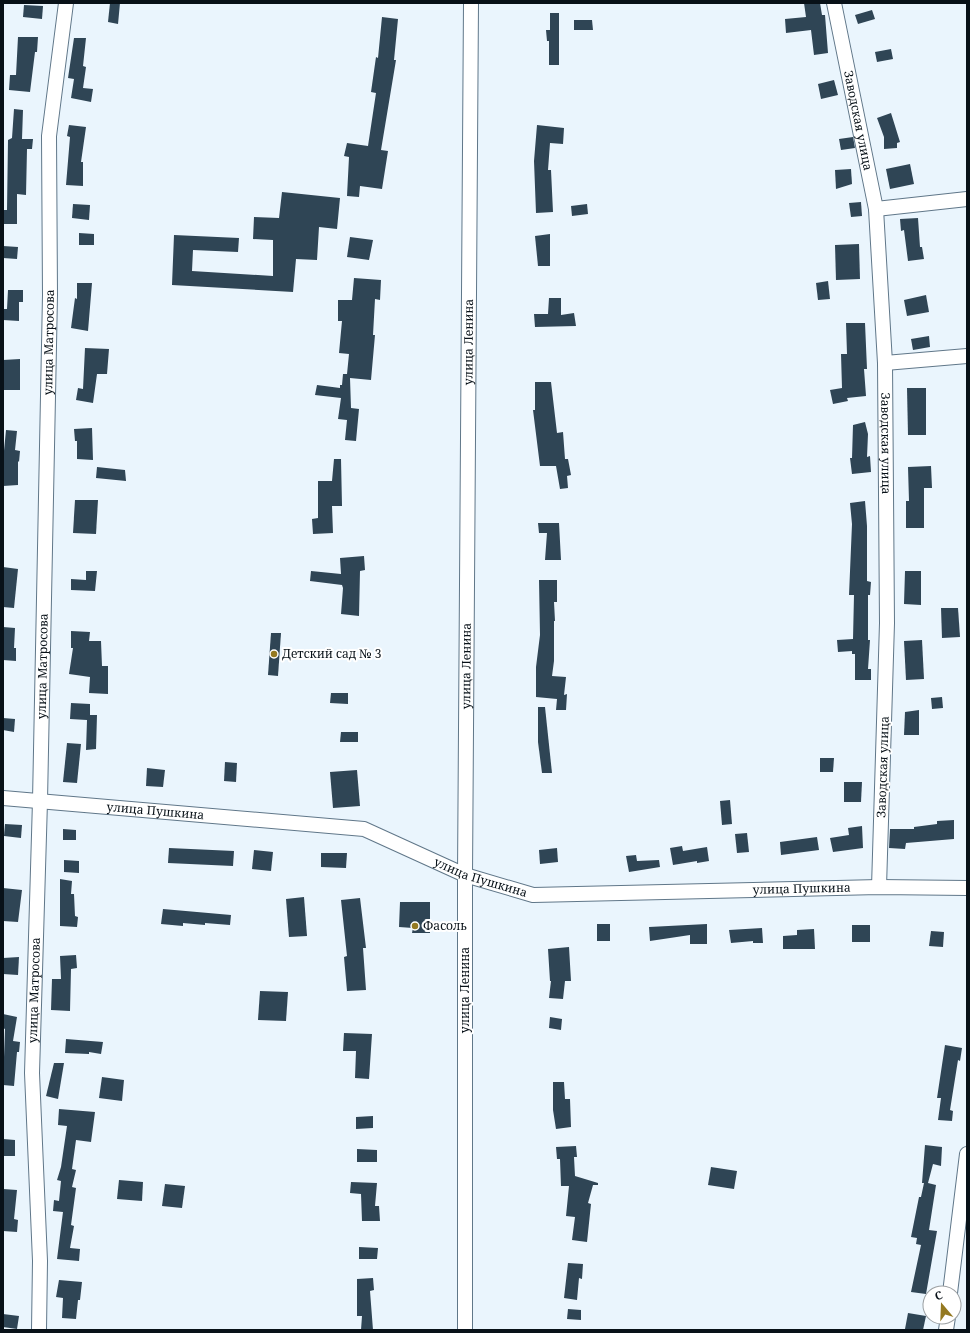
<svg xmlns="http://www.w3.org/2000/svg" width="970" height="1333" font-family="'Noto Serif',serif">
<rect width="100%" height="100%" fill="#eaf5fd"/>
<g fill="#2f4555">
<polygon points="110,3 120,3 118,24 108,22"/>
<polygon points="804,3 820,3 822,15 825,15 828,53 814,55 811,30 786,33 785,19 806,17"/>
<polygon points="24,5 43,6 42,19 23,17"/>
<polygon points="872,10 875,19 858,24 855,15"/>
<polygon points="550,13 559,13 559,65 549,65 549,41 547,41 546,30 550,30"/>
<polygon points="382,17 398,19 394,60 396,60 381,150 388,151 382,189 360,186 359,197 347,196 349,157 344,156 347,143 368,146 376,93 371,92 376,57 378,58"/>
<polygon points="574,20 592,20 593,30 574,30"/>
<polygon points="18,37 38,37 37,52 35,52 30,92 9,90 10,75 16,75"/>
<polygon points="74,38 86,38 83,66 86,67 83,88 93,89 91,102 71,98 74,79 68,78"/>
<polygon points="891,49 893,59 877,62 875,52"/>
<polygon points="834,80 838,95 821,99 818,84"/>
<polygon points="14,109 23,110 22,139 33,139 32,149 27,149 26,195 17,194 17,224 3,224 3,210 7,210 8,140 12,138"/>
<polygon points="891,113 900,142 897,143 897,148 884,149 884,137 877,118"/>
<polygon points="69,125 86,127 81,162 83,162 83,186 66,185 70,137 67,136"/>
<polygon points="537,125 564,128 563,144 550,143 548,170 551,170 553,212 536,213 534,161"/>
<polygon points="853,137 855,148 841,150 839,139"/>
<polygon points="910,164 914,184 890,189 886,169"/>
<polygon points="851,169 852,184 836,189 835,170"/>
<polygon points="282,192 340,198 337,229 319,227 317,260 296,259 293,292 172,285 174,235 239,238 238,252 193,250 192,271 273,276 273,240 253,239 254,217 279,218"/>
<polygon points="861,202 862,216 851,217 849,203"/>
<polygon points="73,204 90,205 89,220 72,218"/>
<polygon points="587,204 588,214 572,216 571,206"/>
<polygon points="918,218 920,247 922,247 924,259 908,261 904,230 901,231 900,219"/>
<polygon points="79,233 94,234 94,245 79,245"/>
<polygon points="550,234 550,266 538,266 535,236"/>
<polygon points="350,237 373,240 369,260 347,257"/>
<polygon points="859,244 860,279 836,280 835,245"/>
<polygon points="3,246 18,247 17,259 3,258"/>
<polygon points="354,278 381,280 380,300 375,299 373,335 375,335 371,380 350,378 351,408 359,409 356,441 345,440 347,420 338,419 341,398 315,395 317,385 340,388 340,385 342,385 343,374 347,374 349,354 339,353 342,321 338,321 338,300 352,300"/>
<polygon points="828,281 830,299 818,300 816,283"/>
<polygon points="77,283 92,283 88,331 71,328 75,298 77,299"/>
<polygon points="8,290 23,290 23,302 19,302 19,321 3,320 3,309 7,309"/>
<polygon points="926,295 929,312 907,316 904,300"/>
<polygon points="549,298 561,298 561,315 574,313 576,326 535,327 534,314 548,314"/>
<polygon points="846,323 865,323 867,369 864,369 866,396 847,398 848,401 833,404 830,390 842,388 841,354 847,354"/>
<polygon points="929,336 930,347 913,350 911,339"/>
<polygon points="85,348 109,349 107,374 97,374 93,403 76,400 78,388 83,389"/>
<polygon points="20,359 20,390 4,390 3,360"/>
<polygon points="535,382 551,382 557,433 563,432 565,459 568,459 571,475 567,476 568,488 560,489 556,466 540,466 533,410 535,410"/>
<polygon points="907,388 926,388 926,435 908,435"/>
<polygon points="865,422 868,434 867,457 870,456 871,472 852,474 850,458 852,458 853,425"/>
<polygon points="92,428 93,460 77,459 77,441 75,441 74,429"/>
<polygon points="6,430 17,431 15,450 20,451 19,462 18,461 18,485 3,486 3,461"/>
<polygon points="334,459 341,459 342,506 332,506 333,533 313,534 312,519 318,518 318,481 332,481"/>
<polygon points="931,466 932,488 924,488 924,528 906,528 906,501 909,501 908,467"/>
<polygon points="97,467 125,470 126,481 96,478"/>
<polygon points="75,500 98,500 96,534 73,533"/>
<polygon points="865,501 867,526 867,581 871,582 870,595 868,595 868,640 870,640 868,669 871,669 871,680 855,680 855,654 852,654 852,651 838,652 837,640 853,639 854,595 849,595 852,524 850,503"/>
<polygon points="538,523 559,523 561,560 545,560 547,533 539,533"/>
<polygon points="364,556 365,570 360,571 359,616 341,614 343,588 342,585 310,581 311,571 341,574 340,558"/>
<polygon points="3,567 18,569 14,608 3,607"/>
<polygon points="86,571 97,571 95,591 71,590 71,579 86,580"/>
<polygon points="905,571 921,571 921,605 904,604"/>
<polygon points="539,580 557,580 557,602 554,602 555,621 554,621 554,661 552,676 566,677 564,695 567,694 566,710 556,710 557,699 536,697 536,667 540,635"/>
<polygon points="941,608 958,608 960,637 942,638"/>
<polygon points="3,627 15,628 14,648 16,648 16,661 3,660"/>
<polygon points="71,631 90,632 89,641 101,641 102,666 108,666 108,694 89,693 90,677 69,674 73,648 71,648"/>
<polygon points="271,633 281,633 278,676 268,675"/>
<polygon points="922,640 924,679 906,680 904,641"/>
<polygon points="331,693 348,693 348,704 330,703"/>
<polygon points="942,697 943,708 932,709 931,698"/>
<polygon points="71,703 90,704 90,715 97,715 96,749 86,750 87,720 70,719"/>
<polygon points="538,707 545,707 552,773 542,773 538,742"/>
<polygon points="919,710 919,735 904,735 905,712"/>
<polygon points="3,718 15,719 14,732 3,730"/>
<polygon points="341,732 358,732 358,742 340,742"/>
<polygon points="67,743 81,744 77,783 63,782"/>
<polygon points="820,758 834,758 833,772 820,772"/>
<polygon points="225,762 237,763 236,782 224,781"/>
<polygon points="147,768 165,770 163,787 146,786"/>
<polygon points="357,770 360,806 333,808 330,772"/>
<polygon points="844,782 862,782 861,802 844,802"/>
<polygon points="730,800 732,824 722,825 720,801"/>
<polygon points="954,820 954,839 906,843 905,849 889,848 890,829 914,829 914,827 937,824 937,821"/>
<polygon points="5,824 22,825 21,838 4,836"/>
<polygon points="862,826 863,848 833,852 830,838 849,835 848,828"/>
<polygon points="63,829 76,830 76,840 63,840"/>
<polygon points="747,833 749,852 737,853 735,834"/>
<polygon points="817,837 819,850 781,855 780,842"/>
<polygon points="682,846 683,851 707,847 709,861 697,863 697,861 673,865 670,848"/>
<polygon points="169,848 234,851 233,866 168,863"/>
<polygon points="557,848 558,862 540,864 539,850"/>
<polygon points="254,850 273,852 271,871 252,869"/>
<polygon points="321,853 347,853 346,868 321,867"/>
<polygon points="636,855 637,861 659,860 660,867 629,872 626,856"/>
<polygon points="64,860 79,861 79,873 64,872"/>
<polygon points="60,879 72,881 71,894 74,894 75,916 78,917 77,927 60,926"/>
<polygon points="3,888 22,890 18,922 3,921"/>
<polygon points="304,897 307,936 289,937 286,899"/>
<polygon points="360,898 366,948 363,948 366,990 347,991 344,957 347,956 341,900"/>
<polygon points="400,902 430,902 430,933 412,933 413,928 399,927"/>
<polygon points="163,909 231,915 230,925 205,923 205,925 183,923 183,926 161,924"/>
<rect x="597" y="924" width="13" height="17"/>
<polygon points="707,924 707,944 690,944 690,935 650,941 649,927"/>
<rect x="852" y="925" width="18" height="17"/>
<polygon points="762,928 763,943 753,943 753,941 731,943 729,930"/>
<polygon points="814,929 815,949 783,949 783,936 797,935 797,930"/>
<polygon points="931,931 944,932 943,947 929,946"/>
<polygon points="569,947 571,981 565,981 563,999 549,998 551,981 550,981 548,949"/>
<polygon points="76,955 77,968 71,969 70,1011 51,1010 52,979 61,979 60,956"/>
<polygon points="19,957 18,975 3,974 3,958"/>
<polygon points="260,991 288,992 286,1021 258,1020"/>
<polygon points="3,1014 17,1017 13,1041 20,1042 19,1052 17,1052 14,1086 3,1085 5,1029 3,1028"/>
<polygon points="550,1017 562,1019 561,1030 549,1028"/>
<polygon points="344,1033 372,1034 369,1079 355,1078 356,1051 343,1051"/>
<polygon points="66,1039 103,1042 101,1054 89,1052 89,1054 65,1053"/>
<polygon points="945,1045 962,1048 960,1061 958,1060 950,1110 953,1111 952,1121 938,1120 941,1098 937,1098"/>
<polygon points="54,1063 64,1063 58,1099 46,1096"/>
<polygon points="102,1077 124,1080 122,1101 99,1098"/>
<polygon points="553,1082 564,1082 565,1099 570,1099 571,1127 556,1129 553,1110"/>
<polygon points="59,1109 95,1112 91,1142 76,1140 72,1169 76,1170 72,1187 76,1188 71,1225 74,1226 70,1248 80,1249 79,1261 57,1259 63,1212 53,1211 54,1200 59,1201 61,1181 57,1180 61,1167 67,1126 58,1125"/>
<polygon points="373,1116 373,1128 356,1129 356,1117"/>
<polygon points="3,1139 15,1140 15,1156 3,1156"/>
<polygon points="925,1145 942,1147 941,1166 933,1164 928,1183 936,1185 929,1230 937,1231 926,1294 911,1292 921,1245 916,1244 917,1238 911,1237 919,1197 921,1197 924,1183 922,1183"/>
<polygon points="576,1146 577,1157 574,1157 575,1176 598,1183 598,1185 593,1185 588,1203 591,1204 587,1242 572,1240 575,1217 566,1216 569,1186 561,1186 560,1159 557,1159 556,1147"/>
<polygon points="357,1149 377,1150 377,1162 357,1162"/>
<polygon points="711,1167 737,1171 734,1189 708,1185"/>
<polygon points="119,1180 143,1182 142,1201 117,1199"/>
<polygon points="351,1182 377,1183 375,1206 379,1206 380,1221 362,1221 361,1194 350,1193"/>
<polygon points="165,1184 185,1186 182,1208 162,1206"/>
<polygon points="3,1189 17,1190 14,1219 18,1220 17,1232 3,1231"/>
<polygon points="359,1247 378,1248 377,1259 359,1259"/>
<polygon points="568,1263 583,1264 582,1279 579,1278 577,1300 564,1298"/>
<polygon points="373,1278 374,1290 370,1291 373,1330 361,1330 362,1316 357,1316 357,1279"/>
<polygon points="59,1280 82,1282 80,1300 78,1300 76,1319 62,1318 63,1298 56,1297"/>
<polygon points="568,1309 581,1310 581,1320 567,1319"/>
<polygon points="908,1313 926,1316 923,1330 905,1329"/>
<polygon points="3,1314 19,1316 17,1329 3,1327"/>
</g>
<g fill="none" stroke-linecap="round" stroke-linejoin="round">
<defs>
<g id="minor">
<path id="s1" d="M834,3L876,209L885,363L887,623L879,887"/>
<polyline points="876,209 967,199"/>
<polyline points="885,363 967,356"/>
<path id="s2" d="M3,798L364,829L465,875L533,895L879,887L967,888"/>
<polyline points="950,1293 967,1154"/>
<path id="s3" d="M39,1330L40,1261L32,1073L40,801L50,295L49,136L66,3"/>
<path id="s4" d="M465,1330V875L471,3"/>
<polyline points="946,1330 948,1317"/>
</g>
</defs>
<use href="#minor" stroke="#607789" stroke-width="16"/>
<use href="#minor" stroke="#fff" stroke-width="14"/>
</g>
<g fill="#947921" stroke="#fff" stroke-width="1.5">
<circle cx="274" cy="654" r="4"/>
<circle cx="415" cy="926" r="4"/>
</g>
<g text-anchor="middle" stroke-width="4" stroke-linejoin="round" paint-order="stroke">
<g font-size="12" fill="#081118" stroke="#fff">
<text dy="4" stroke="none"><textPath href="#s1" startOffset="120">Заводская улица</textPath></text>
<text dy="4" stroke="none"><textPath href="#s3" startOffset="988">улица Матросова</textPath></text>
<text dy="4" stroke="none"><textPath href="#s4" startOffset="988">улица Ленина</textPath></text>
<text dy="4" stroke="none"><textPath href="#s1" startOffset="445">Заводская улица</textPath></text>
<text dy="4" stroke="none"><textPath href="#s3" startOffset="664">улица Матросова</textPath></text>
<text dy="4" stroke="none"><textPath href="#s4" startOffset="664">улица Ленина</textPath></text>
<text transform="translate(883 767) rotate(-88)" y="4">Заводская улица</text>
<text dy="4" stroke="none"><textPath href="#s2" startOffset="153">улица Пушкина</textPath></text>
<text dy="4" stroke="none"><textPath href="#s2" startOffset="489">улица Пушкина</textPath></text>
<text dy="4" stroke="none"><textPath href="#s2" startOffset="813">улица Пушкина</textPath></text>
<text dy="4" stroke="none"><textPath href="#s3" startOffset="340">улица Матросова</textPath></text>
<text transform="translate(465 990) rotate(-90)" y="4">улица Ленина</text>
</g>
<g font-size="12" fill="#081118" stroke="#fff" text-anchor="start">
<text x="282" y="658">Детский сад № 3</text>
<text x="423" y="930">Фасоль</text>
</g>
</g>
<rect width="970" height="1333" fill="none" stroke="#081118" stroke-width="8"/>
<g transform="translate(942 1305) rotate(341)"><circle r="19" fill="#ffffff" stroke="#9ca0a3"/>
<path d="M0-3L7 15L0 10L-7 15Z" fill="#947921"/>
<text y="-6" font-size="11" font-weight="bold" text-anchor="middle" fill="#081118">С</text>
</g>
</svg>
